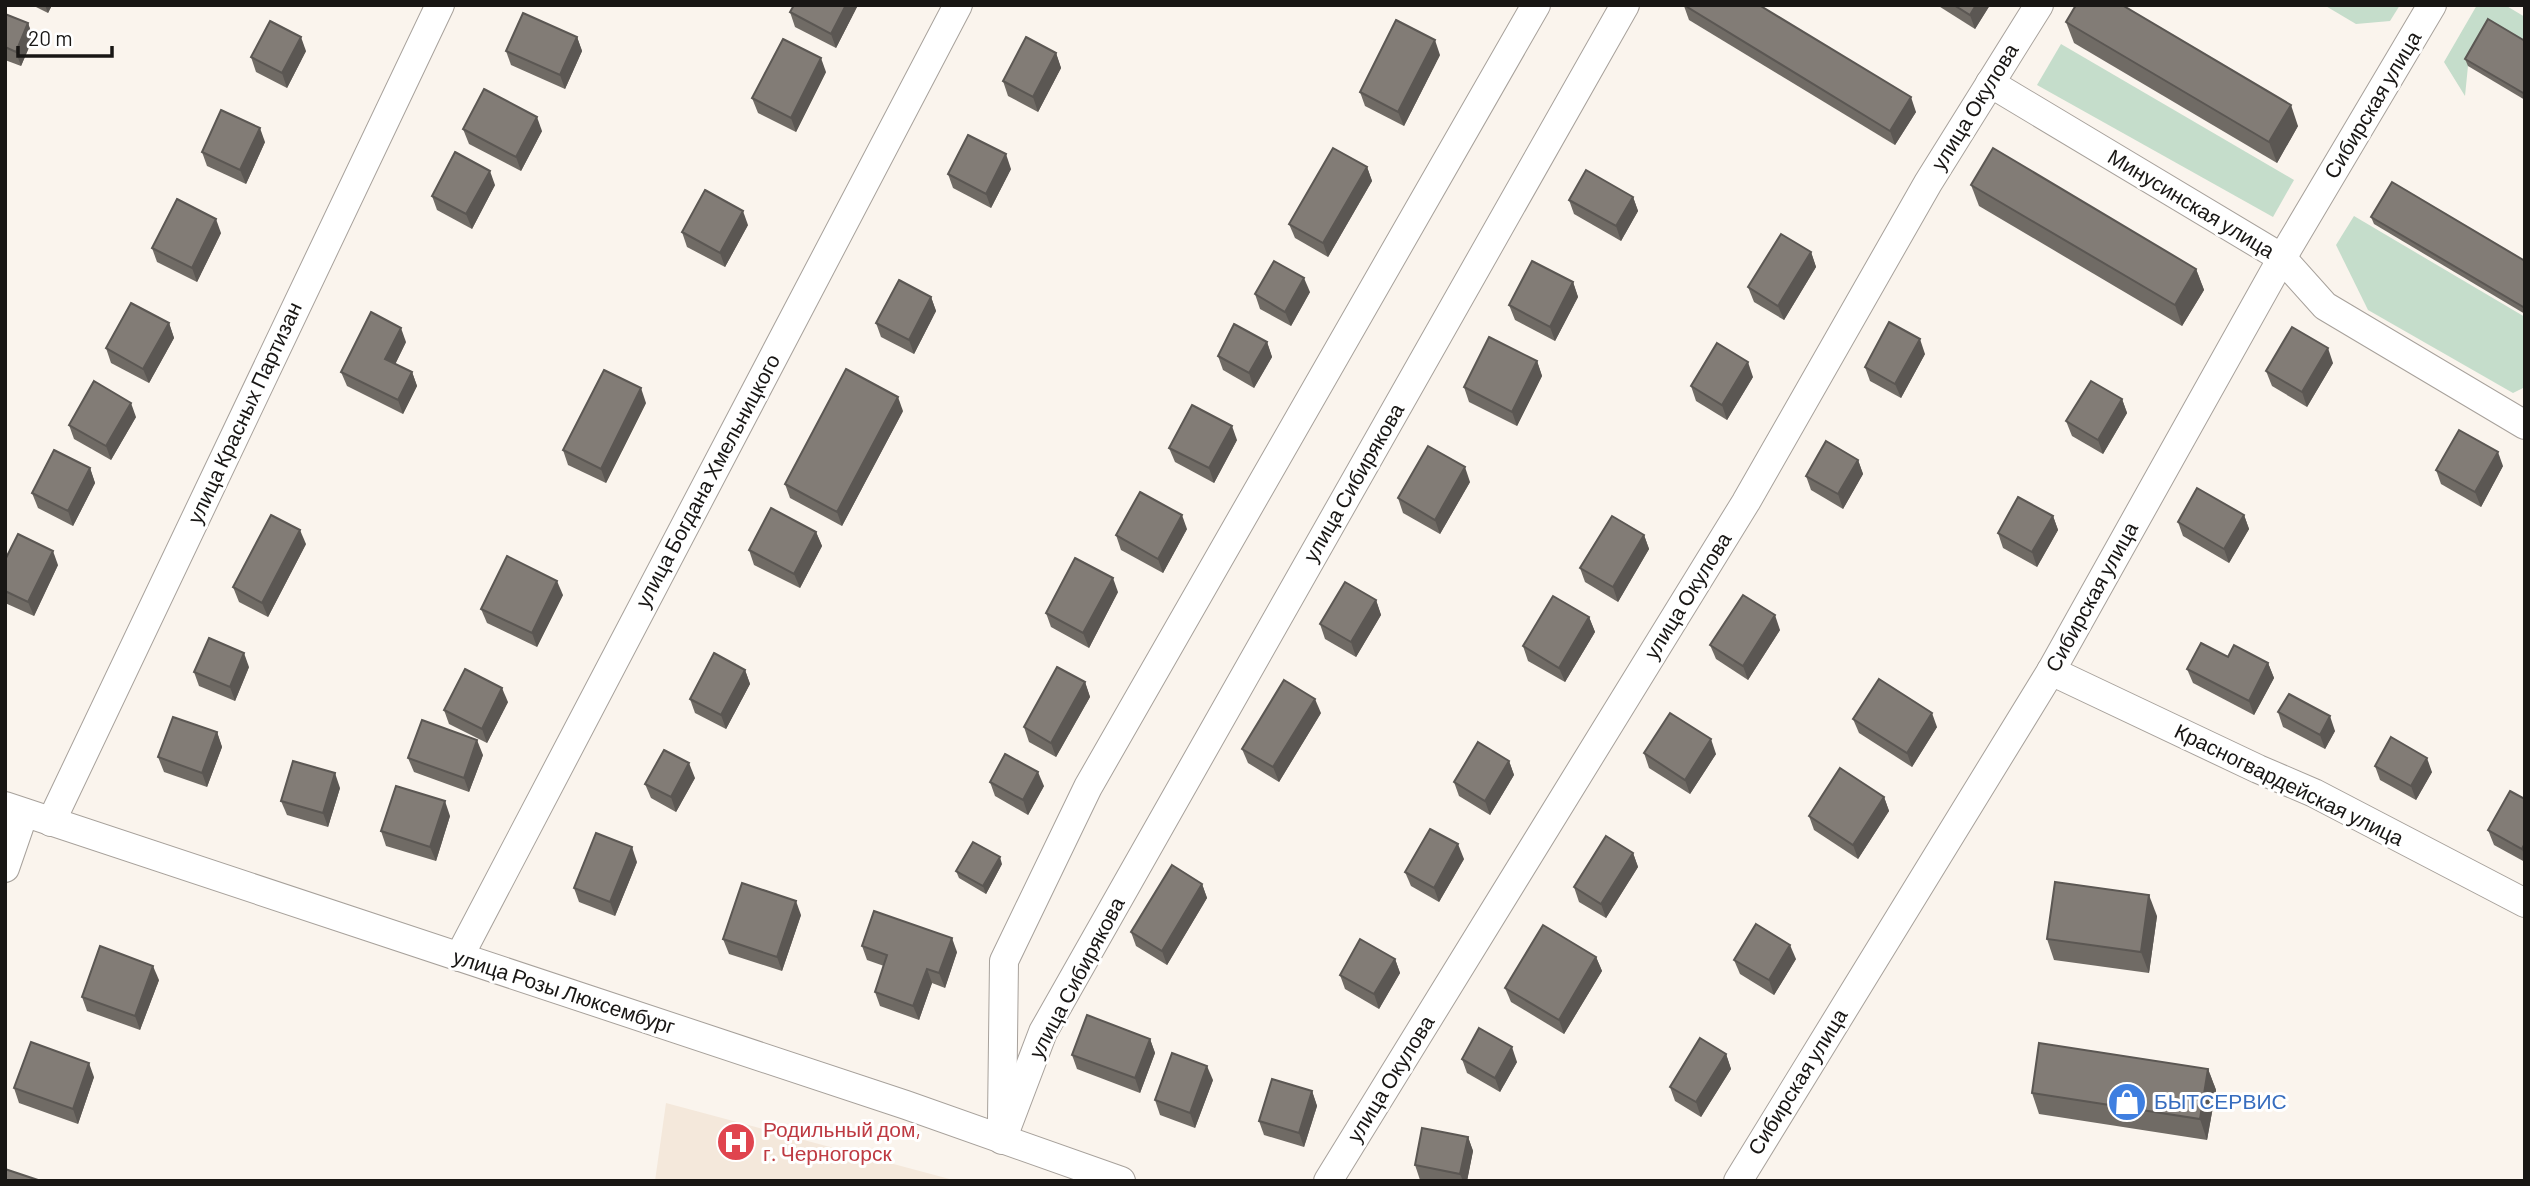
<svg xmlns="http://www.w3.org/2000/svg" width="2530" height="1186" font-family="Barlow,sans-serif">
<rect width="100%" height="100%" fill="#faf4ed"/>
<polygon fill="#f4e8db" points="666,1103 957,1181 655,1181"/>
<g fill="#c5ddcb">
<polygon points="2324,5 2400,5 2390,21 2356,24"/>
<polygon points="2477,5 2505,5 2525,17 2525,47 2468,66 2465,96 2444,62"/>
<polygon points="2061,44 2294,180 2273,217 2037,85"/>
<polygon points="2354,216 2525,317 2525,387 2513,393 2368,310 2336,245"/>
</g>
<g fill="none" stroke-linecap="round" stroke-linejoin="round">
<defs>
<g id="street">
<polyline points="1990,83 2282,258 2325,306 2525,425"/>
<polyline points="2051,671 2258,769 2314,793 2525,903"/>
<polyline points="5,806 906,1105 1121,1181"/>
<polyline points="51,822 440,5"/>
<polyline points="5,868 24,813"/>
<polyline points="459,957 958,5"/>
<polyline points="1002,1120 1004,961 1088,787 1536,5"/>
<polyline points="1002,1140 1043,1032 1625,5"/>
<polyline points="1328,1181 1746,502 1928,183 2039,5"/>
<polyline points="1738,1181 2051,671 2282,258 2432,5"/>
</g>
</defs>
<use href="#street" stroke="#a7a19b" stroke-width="30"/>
<use href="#street" stroke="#fff" stroke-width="28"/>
</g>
<g fill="#706b65">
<polygon points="32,5 52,5 48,13"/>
<polygon points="794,5 858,5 836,48 795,27 790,12"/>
<polygon points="1937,5 1990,5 1975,29"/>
<polygon points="1684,6 1916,112 1895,145 1689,20"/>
<polygon points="5,14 28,23 33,38 21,66 5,60"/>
<polygon points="2066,22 2298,126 2277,163 2074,43"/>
<polygon points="577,37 582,51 565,89 511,65 506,51"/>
<polygon points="2525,41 2525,100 2468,66 2465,59"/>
<polygon points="306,51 287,88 256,72 251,57"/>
<polygon points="1056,53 1061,68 1038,112 1008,96 1003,81"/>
<polygon points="1440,55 1404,126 1365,106 1360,92"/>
<polygon points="826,72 796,132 758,113 752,98"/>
<polygon points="463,129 542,131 521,171 469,144"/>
<polygon points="265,142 246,184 207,166 202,152"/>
<polygon points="1367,167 1372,181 1328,257 1295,238 1289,224"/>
<polygon points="1011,169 991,208 953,188 948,174"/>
<polygon points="495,185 472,229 437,210 432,196"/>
<polygon points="1971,185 2196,269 2204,290 2182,326 1979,206"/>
<polygon points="1633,197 1638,211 1621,241 1574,214 1569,200"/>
<polygon points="2371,217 2525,261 2525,314 2374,224"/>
<polygon points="748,225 725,267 687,247 682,232"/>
<polygon points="221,233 197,282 157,262 152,248"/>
<polygon points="1811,252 1816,267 1784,320 1754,302 1748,287"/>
<polygon points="1573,282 1578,297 1555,341 1515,320 1509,305"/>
<polygon points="1310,292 1291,326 1260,309 1255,294"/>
<polygon points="931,297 936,311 914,354 881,337 876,323"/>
<polygon points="169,323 174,338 149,383 111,363 106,348"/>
<polygon points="406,342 395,364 412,372 417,386 403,414 347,386 341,372"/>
<polygon points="1267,342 1272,357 1254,388 1223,370 1218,356"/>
<polygon points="1925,354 1901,398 1870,381 1865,367"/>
<polygon points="1537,361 1542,376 1517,426 1469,402 1464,387"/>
<polygon points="2333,363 2307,407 2272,386 2266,371"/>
<polygon points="1753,377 1727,420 1696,401 1691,386"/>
<polygon points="2122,399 2127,413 2103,454 2072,436 2066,421"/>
<polygon points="646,403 606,483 568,465 563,450"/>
<polygon points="903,411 842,526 790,498 785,484"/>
<polygon points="136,417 111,460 74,439 69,425"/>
<polygon points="1237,440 1214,483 1175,462 1169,448"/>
<polygon points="1858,460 1863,474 1843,509 1811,490 1806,476"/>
<polygon points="2503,466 2481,507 2441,484 2436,470"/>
<polygon points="90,468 95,483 73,526 38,508 32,493"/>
<polygon points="1470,482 1440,534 1403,513 1398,498"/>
<polygon points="2244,515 2249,529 2229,563 2183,536 2178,522"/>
<polygon points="2053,516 2058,530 2037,567 2003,548 1998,533"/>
<polygon points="1187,529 1163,573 1121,550 1116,535"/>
<polygon points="816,532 822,546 800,588 754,565 749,550"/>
<polygon points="1644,535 1649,549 1618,602 1585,582 1580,568"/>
<polygon points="306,544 268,617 239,602 233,587"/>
<polygon points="5,560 58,565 34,616 5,603"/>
<polygon points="1118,592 1089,648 1051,627 1046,613"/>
<polygon points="563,595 537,647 487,623 481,609"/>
<polygon points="1376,600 1381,615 1356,657 1325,639 1320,624"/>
<polygon points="1589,617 1595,632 1565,682 1528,661 1523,646"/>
<polygon points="1780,630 1748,680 1716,659 1710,645"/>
<polygon points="2228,657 2268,663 2274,678 2254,715 2193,683 2187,669"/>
<polygon points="249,667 235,701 199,686 194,672"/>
<polygon points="745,670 750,684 726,729 695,713 690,699"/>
<polygon points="1085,682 1090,697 1056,757 1029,742 1024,727"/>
<polygon points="508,702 487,743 449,724 444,710"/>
<polygon points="2278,712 2335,731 2325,749 2283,727"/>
<polygon points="1321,713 1279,782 1248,763 1242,749"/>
<polygon points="1853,719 1937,727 1912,767 1859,733"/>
<polygon points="217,732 222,747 207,787 164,772 158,757"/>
<polygon points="1644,753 1716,754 1690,794 1649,768"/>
<polygon points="483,755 469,792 414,772 408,758"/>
<polygon points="1509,761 1514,775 1490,815 1459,796 1454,782"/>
<polygon points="2375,766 2432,772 2416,800 2380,780"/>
<polygon points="695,778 676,812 651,798 645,784"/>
<polygon points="990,782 1044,786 1028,815 995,796"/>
<polygon points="340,788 328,827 287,815 281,801"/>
<polygon points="1884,797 1889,811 1858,859 1814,830 1809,816"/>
<polygon points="2525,799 2525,862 2494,845 2488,830"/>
<polygon points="450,816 436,861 386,846 381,831"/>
<polygon points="1633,853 1638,867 1606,918 1579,902 1574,887"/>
<polygon points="1464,859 1439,902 1411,886 1405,872"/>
<polygon points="637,862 615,916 579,902 574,888"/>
<polygon points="1002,864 986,894 959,878 956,871"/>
<polygon points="1202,884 1207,898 1167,965 1136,946 1131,932"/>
<polygon points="801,915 782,971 729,954 723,939"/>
<polygon points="2157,916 2149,973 2054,960 2047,939"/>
<polygon points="862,946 957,952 945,988 932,983 919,1020 880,1006 875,992 884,966 867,960"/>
<polygon points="1596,957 1602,971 1564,1034 1511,1002 1505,988"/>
<polygon points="1395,959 1400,973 1379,1009 1345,989 1340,975"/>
<polygon points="1796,959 1774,995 1740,974 1734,960"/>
<polygon points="159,980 140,1030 87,1011 82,997"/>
<polygon points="1150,1039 1155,1053 1140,1093 1077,1069 1072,1055"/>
<polygon points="1726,1054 1731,1069 1701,1117 1675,1101 1670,1087"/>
<polygon points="1462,1059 1517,1062 1500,1092 1467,1073"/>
<polygon points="2208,1069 2216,1090 2207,1140 2039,1114 2032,1093"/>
<polygon points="94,1077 78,1124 19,1103 14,1088"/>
<polygon points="1213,1080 1195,1128 1160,1115 1155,1100"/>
<polygon points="1312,1091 1317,1106 1304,1147 1264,1135 1259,1121"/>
<polygon points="1468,1137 1473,1151 1467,1181 1426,1181 1420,1180 1415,1165"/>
</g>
<g fill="#5b5753">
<polygon points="45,5 52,5 48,13"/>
<polygon points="846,5 858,5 836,48 831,34"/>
<polygon points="1976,5 1990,5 1975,29 1970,15"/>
<polygon points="28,23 33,38 21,66 16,52"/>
<polygon points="301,37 306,51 287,88 282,73"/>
<polygon points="577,37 582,51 565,89 560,75"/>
<polygon points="1435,40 1440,55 1404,126 1398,112"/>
<polygon points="1056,53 1061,68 1038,112 1033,97"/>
<polygon points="821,58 826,72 796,132 791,118"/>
<polygon points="1911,97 1916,112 1895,145 1890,131"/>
<polygon points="2291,105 2298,126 2277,163 2269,142"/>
<polygon points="537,117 542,131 521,171 516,157"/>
<polygon points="260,128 265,142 246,184 240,170"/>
<polygon points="1006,154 1011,169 991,208 986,194"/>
<polygon points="1367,167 1372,181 1328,257 1323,243"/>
<polygon points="490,171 495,185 472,229 466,214"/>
<polygon points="1633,197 1638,211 1621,241 1616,226"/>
<polygon points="743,211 748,225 725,267 720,253"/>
<polygon points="216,219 221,233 197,282 192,268"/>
<polygon points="1811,252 1816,267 1784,320 1778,306"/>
<polygon points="2196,269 2204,290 2182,326 2175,305"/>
<polygon points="1304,278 1310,292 1291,326 1285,312"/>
<polygon points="1573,282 1578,297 1555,341 1550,327"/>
<polygon points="931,297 936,311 914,354 909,340"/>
<polygon points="169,323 174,338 149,383 143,369"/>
<polygon points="401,328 406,342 391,373 385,359"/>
<polygon points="1920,339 1925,354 1901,398 1895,384"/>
<polygon points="1267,342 1272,357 1254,388 1249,373"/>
<polygon points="2328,348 2333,363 2307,407 2302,392"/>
<polygon points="1537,361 1542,376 1517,426 1512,412"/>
<polygon points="1748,362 1753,377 1727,420 1722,405"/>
<polygon points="412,372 417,386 403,414 398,400"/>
<polygon points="641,388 646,403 606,483 601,469"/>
<polygon points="898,397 903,411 842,526 837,512"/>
<polygon points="2122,399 2127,413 2103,454 2098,440"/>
<polygon points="131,403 136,417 111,460 106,446"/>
<polygon points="1232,426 1237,440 1214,483 1209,468"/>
<polygon points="2498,452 2503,466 2481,507 2475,492"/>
<polygon points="1858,460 1863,474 1843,509 1838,494"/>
<polygon points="1465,467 1470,482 1440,534 1435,520"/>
<polygon points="90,468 95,483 73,526 68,511"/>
<polygon points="1182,515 1187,529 1163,573 1158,559"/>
<polygon points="2244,515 2249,529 2229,563 2224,549"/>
<polygon points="2053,516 2058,530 2037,567 2032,552"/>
<polygon points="300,530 306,544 268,617 262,603"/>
<polygon points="816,532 822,546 800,588 794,574"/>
<polygon points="1644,535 1649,549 1618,602 1613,587"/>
<polygon points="53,551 58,565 34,616 28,602"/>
<polygon points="1113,578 1118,592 1089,648 1083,633"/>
<polygon points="557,581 563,595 537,647 532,633"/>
<polygon points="1376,600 1381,615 1356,657 1351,642"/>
<polygon points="1775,615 1780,630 1748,680 1743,666"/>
<polygon points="1589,617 1595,632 1565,682 1559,668"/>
<polygon points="244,653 249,667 235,701 230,687"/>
<polygon points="2268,663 2274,678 2254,715 2249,701"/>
<polygon points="745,670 750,684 726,729 721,715"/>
<polygon points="1085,682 1090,697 1056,757 1051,743"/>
<polygon points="502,688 508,702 487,743 482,729"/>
<polygon points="1315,699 1321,713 1279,782 1273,767"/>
<polygon points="1932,713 1937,727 1912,767 1907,753"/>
<polygon points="2330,716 2335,731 2325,749 2320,735"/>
<polygon points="217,732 222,747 207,787 202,773"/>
<polygon points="1711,739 1716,754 1690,794 1685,780"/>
<polygon points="477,740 483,755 469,792 464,778"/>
<polygon points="2427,758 2432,772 2416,800 2411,786"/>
<polygon points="1509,761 1514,775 1490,815 1485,801"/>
<polygon points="689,763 695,778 676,812 671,797"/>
<polygon points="1038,772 1044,786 1028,815 1023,800"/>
<polygon points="335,773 340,788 328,827 323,813"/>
<polygon points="1884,797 1889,811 1858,859 1853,845"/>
<polygon points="445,801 450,816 436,861 430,847"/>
<polygon points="2525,843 2525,857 2522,849"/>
<polygon points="1458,844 1464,859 1439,902 1434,888"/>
<polygon points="632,847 637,862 615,916 610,902"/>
<polygon points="1633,853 1638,867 1606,918 1601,904"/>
<polygon points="1000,857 1002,864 986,894 983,886"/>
<polygon points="1202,884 1207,898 1167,965 1162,951"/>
<polygon points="2149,895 2157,916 2149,973 2141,952"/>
<polygon points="796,901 801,915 782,971 777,957"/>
<polygon points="952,938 957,952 945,988 939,973"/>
<polygon points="1790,945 1796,959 1774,995 1769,980"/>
<polygon points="1596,957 1602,971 1564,1034 1559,1020"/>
<polygon points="1395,959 1400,973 1379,1009 1374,994"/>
<polygon points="153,966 159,980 140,1030 135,1016"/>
<polygon points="927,969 932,983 919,1020 913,1006"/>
<polygon points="1150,1039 1155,1053 1140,1093 1135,1078"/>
<polygon points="1512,1047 1517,1062 1500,1092 1495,1078"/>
<polygon points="1726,1054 1731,1069 1701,1117 1696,1102"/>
<polygon points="89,1063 94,1077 78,1124 73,1109"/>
<polygon points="1207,1066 1213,1080 1195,1128 1190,1113"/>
<polygon points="2208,1069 2216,1090 2207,1140 2200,1119"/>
<polygon points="1312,1091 1317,1106 1304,1147 1299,1133"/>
<polygon points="1468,1137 1473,1151 1467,1181 1463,1181 1460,1174"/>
</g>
<g fill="#827c76" stroke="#5b5753" stroke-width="2">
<polygon points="794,5 846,5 831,34 790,12"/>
<polygon points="1684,5 1759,5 1911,97 1890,131"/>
<polygon points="1954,5 1976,5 1970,15"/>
<polygon points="2076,5 2122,5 2291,105 2269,142 2066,22"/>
<polygon points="523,13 577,37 560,75 506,51"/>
<polygon points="5,14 28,23 16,52 5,47"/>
<polygon points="2488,19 2525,41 2525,94 2465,59"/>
<polygon points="1396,20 1435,40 1398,112 1360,92"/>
<polygon points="270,21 301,37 282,73 251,57"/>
<polygon points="1026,37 1056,53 1033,97 1003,81"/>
<polygon points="783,39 821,58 791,118 752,98"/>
<polygon points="484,89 537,117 516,157 463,129"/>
<polygon points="221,110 260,128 240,170 202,152"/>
<polygon points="968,135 1006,154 986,194 948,174"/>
<polygon points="1333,148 1367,167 1323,243 1289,224"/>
<polygon points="1993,148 2196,269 2175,305 1971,185"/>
<polygon points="455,152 490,171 466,214 432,196"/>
<polygon points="1586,170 1633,197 1616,226 1569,200"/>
<polygon points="2392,182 2525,261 2525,308 2371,217"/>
<polygon points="705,190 743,211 720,253 682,232"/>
<polygon points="177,199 216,219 192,268 152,248"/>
<polygon points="1781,234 1811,252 1778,306 1748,287"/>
<polygon points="1274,261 1304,278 1285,312 1255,294"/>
<polygon points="1532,261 1573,282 1550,327 1509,305"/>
<polygon points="899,280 931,297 909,340 876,323"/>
<polygon points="131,303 169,323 143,369 106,348"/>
<polygon points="371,312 401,328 385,359 412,372 398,400 341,372"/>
<polygon points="1889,322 1920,339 1895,384 1865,367"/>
<polygon points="1234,324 1267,342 1249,373 1218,356"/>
<polygon points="2292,327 2328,348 2302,392 2266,371"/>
<polygon points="1489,337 1537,361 1512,412 1464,387"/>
<polygon points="1717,343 1748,362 1722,405 1691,386"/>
<polygon points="846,369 898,397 837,512 785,484"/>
<polygon points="604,370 641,388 601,469 563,450"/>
<polygon points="94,381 131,403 106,446 69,425"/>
<polygon points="2091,381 2122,399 2098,440 2066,421"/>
<polygon points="1192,405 1232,426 1209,468 1169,448"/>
<polygon points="2459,430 2498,452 2475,492 2436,470"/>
<polygon points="1826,441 1858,460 1838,494 1806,476"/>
<polygon points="1428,446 1465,467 1435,520 1398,498"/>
<polygon points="54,450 90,468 68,511 32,493"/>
<polygon points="2197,488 2244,515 2224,549 2178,522"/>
<polygon points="1140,492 1182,515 1158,559 1116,535"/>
<polygon points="2018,497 2053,516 2032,552 1998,533"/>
<polygon points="771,508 816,532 794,574 749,550"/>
<polygon points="271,515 300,530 262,603 233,587"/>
<polygon points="1612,516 1644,535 1613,587 1580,568"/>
<polygon points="18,534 53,551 28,602 5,591 5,560"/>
<polygon points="507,556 557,581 532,633 481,609"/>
<polygon points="1075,558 1113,578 1083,633 1046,613"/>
<polygon points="1345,582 1376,600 1351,642 1320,624"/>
<polygon points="1743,595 1775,615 1743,666 1710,645"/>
<polygon points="1553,596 1589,617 1559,668 1523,646"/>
<polygon points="209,638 244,653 230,687 194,672"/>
<polygon points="2201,643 2228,657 2234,645 2268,663 2249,701 2187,669"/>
<polygon points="714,653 745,670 721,715 690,699"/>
<polygon points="1057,667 1085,682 1051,743 1024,727"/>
<polygon points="465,669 502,688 482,729 444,710"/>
<polygon points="1879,679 1932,713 1907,753 1853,719"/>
<polygon points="1284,680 1315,699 1273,767 1242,749"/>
<polygon points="2289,694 2330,716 2320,735 2278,712"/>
<polygon points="1670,713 1711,739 1685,780 1644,753"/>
<polygon points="173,717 217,732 202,773 158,757"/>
<polygon points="422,720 477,740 464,778 408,758"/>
<polygon points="2391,737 2427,758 2411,786 2375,766"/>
<polygon points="1478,742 1509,761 1485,801 1454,782"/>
<polygon points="664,750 689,763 671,797 645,784"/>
<polygon points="1005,754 1038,772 1023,800 990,782"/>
<polygon points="293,761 335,773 323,813 281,801"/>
<polygon points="1840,768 1884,797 1853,845 1809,816"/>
<polygon points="396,786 445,801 430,847 381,831"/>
<polygon points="2510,791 2525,799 2525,843 2522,849 2488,830"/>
<polygon points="1430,829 1458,844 1434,888 1405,872"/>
<polygon points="596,833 632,847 610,902 574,888"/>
<polygon points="1606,836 1633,853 1601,904 1574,887"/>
<polygon points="973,842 1000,857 983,886 956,871"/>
<polygon points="1172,865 1202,884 1162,951 1131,932"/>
<polygon points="2055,882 2149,895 2141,952 2047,939"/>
<polygon points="742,883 796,901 777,957 723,939"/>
<polygon points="874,911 952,938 939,973 927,969 913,1006 875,992 887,955 862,946"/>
<polygon points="1756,924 1790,945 1769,980 1734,960"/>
<polygon points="1543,925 1596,957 1559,1020 1505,988"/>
<polygon points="1360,939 1395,959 1374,994 1340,975"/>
<polygon points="100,946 153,966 135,1016 82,997"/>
<polygon points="1087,1015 1150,1039 1135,1078 1072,1055"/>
<polygon points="1479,1028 1512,1047 1495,1078 1462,1059"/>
<polygon points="1700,1038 1726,1054 1696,1102 1670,1087"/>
<polygon points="31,1042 89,1063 73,1109 14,1088"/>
<polygon points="2039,1043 2208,1069 2200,1119 2032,1093"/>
<polygon points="1172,1053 1207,1066 1190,1113 1155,1100"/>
<polygon points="1272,1079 1312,1091 1299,1133 1259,1121"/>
<polygon points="1422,1128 1468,1137 1460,1174 1415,1165"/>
<polygon points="5,1169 41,1181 5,1181"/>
</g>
<defs>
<symbol id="shop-disc" viewBox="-11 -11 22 22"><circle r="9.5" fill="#3f7fe0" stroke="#fff"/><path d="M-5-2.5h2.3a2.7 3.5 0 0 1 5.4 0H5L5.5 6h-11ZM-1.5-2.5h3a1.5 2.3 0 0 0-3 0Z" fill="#fff"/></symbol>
<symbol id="hospital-disc" viewBox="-11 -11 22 22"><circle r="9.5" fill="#e0444e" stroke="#fff"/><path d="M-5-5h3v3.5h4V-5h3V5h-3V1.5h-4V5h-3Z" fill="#fff"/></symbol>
</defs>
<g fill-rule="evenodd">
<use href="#shop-disc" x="2105" y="1080" width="44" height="44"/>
<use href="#hospital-disc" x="714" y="1120" width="44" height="44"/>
</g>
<g text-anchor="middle" stroke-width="6" stroke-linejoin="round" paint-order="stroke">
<g font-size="21" fill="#181614" stroke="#fff">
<text transform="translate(2373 105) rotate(-59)" y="7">Сибирская улица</text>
<text transform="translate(1975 107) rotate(-58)" y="7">улица Окулова</text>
<text transform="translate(2191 204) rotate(31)" y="7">Минусинская улица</text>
<text transform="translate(245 413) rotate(-65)" y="7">улица Красных Партизан</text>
<text transform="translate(708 481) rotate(-62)" y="7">улица Богдана Хмельницкого</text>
<text transform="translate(1354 483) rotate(-60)" y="7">улица Сибирякова</text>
<text transform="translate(1688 596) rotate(-58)" y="7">улица Окулова</text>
<text transform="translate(2092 597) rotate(-61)" y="7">Сибирская улица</text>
<text transform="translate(2289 785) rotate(26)" y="7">Красногвардейская улица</text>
<text transform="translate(1077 978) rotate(-62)" y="7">улица Сибирякова</text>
<text transform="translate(564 992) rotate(18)" y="7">улица Розы Люксембург</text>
<text transform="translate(1391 1079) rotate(-58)" y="7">улица Окулова</text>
<text transform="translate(1798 1082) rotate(-58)" y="7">Сибирская улица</text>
</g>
<g font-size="21" fill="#366cbe" stroke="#fff" text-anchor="start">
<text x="2154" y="1109">БЫТСЕРВИС</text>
</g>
<g font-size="21" fill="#be3a42" stroke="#fff" text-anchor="start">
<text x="763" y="1137">Родильный дом,<tspan x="763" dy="24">г. Черногорск</tspan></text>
</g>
</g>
<rect width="2530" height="1186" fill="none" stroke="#181614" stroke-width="14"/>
<path d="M18 46v10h94v-10" fill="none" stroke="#181614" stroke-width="3.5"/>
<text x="28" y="46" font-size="21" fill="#181614" stroke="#ffffff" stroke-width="5" paint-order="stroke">20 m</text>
</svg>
